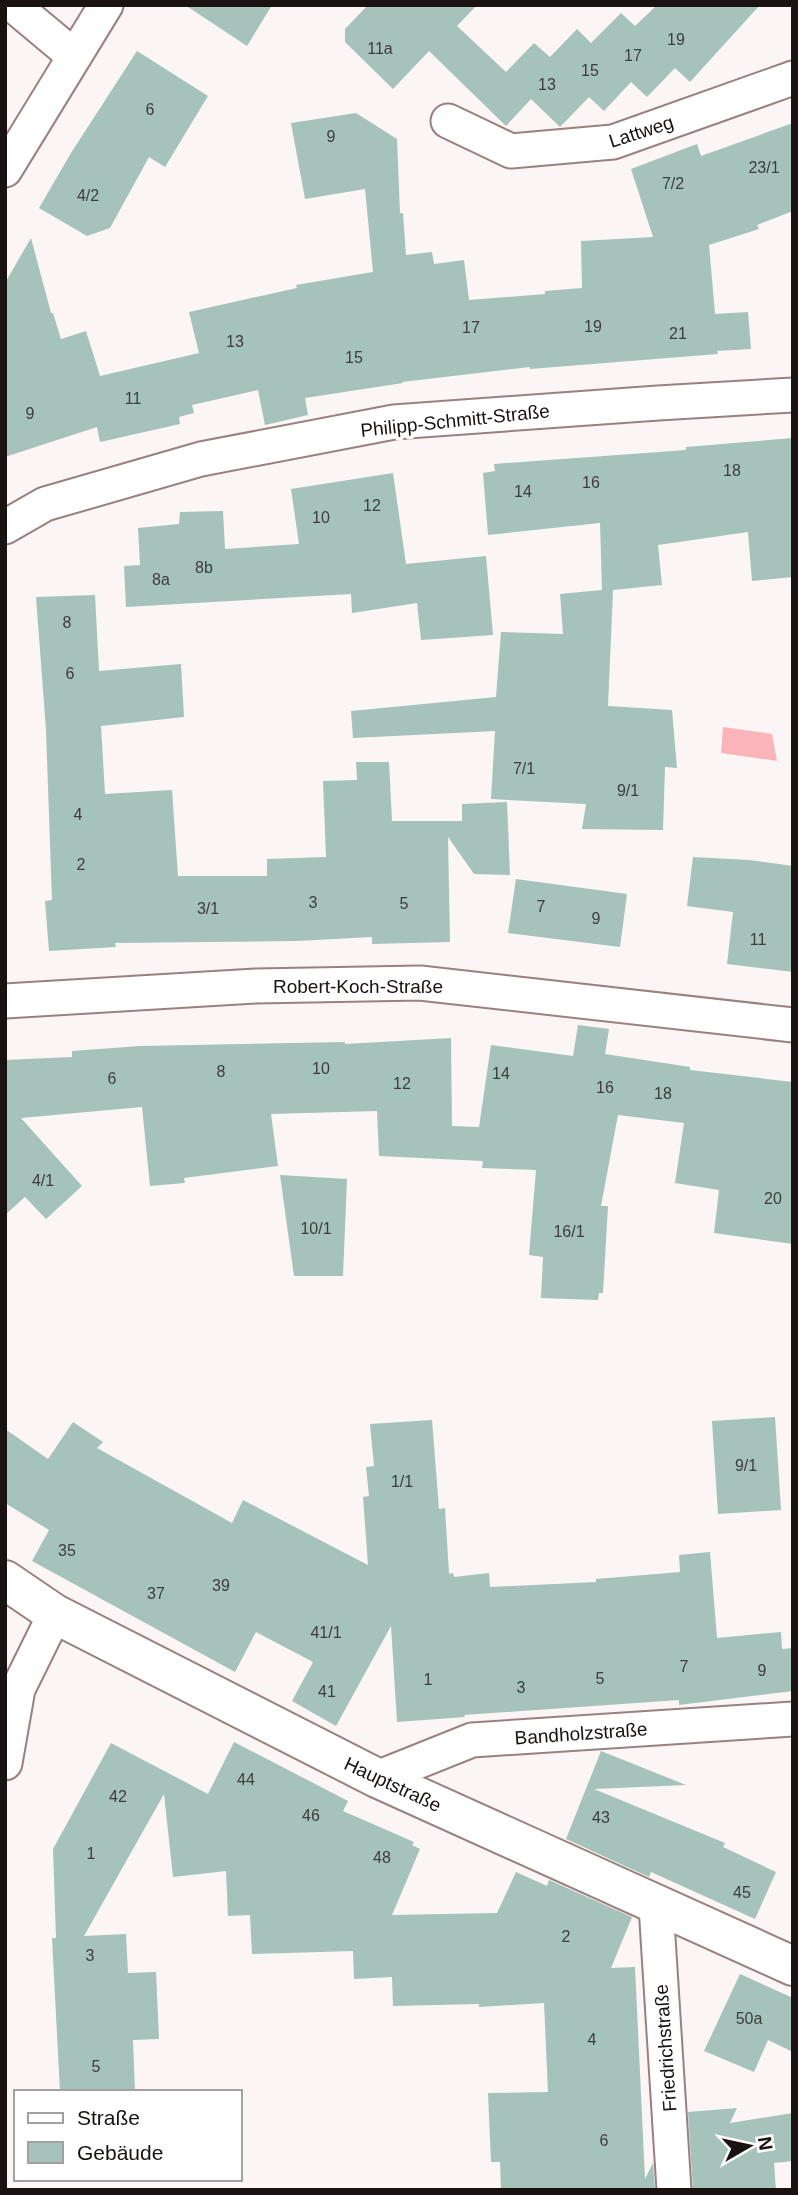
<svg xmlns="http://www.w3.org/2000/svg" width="798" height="2195" font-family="Helvetica,sans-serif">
<rect width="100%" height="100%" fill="#fbf5f5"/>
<polygon fill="#fbb4b9" points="723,727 772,734 777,761 721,753"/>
<g fill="#a5c2bb">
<polygon points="185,5 272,5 247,46"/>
<polygon points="368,5 477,5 457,26 506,72 534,43 550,57 577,29 591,43 621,13 635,26 657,5 760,5 690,82 675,68 647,97 631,82 604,111 589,97 560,127 531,99 506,126 429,51 393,89 345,42 345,29"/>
<polygon points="137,51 208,96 165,167 149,157 110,228 87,236 39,208 71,153"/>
<polygon points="356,113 397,139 400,213 403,213 406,255 432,252 434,264 464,260 469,300 545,294 545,291 582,288 581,241 653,237 631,169 697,144 701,156 793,123 793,211 757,225 759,229 709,245 715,314 748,312 751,349 717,351 718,354 530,369 530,367 402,382 403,383 305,398 308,415 265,425 258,390 192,405 194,413 179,417 180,424 100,442 97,427 5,457 5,283 31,238 51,313 53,313 61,339 86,331 100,376 199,353 189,312 297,288 296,285 373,272 365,189 305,199 291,123"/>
<polygon points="793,438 793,577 752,581 748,532 658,545 662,585 613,590 608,706 672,710 677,768 665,767 663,830 582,829 586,804 491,799 495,731 353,738 351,711 496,697 501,632 563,634 560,594 602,590 600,523 488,535 483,473 495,471 494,464 686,450 686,447"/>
<polygon points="393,473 406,564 486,556 493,635 421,640 417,603 352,613 351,594 126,607 124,566 140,565 138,528 179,524 180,512 223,511 225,549 299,544 291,489"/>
<polygon points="95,595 99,671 181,664 184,717 101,726 105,794 172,790 178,876 267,876 267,859 326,857 323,781 357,780 356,762 389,762 392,821 462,821 462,804 507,802 510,875 474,874 448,837 450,942 372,944 372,937 296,941 115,943 116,947 49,951 45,901 52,900 46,730 36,597"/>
<polygon points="693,857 749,860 793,866 793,972 727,964 733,912 687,906"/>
<polygon points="516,879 627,894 620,947 508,933"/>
<polygon points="578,1025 609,1029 605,1054 690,1067 690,1070 793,1082 793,1244 714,1233 719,1190 675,1183 684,1123 618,1115 601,1206 608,1206 603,1293 599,1293 598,1300 541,1298 543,1257 529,1255 536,1170 482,1168 483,1161 379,1156 377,1111 271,1114 278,1166 184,1178 185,1183 150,1186 142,1107 21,1118 82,1186 46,1219 25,1197 5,1215 5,1060 72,1057 72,1051 140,1046 345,1042 345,1044 451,1038 452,1126 479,1127 491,1045 573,1056"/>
<polygon points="280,1175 347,1179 343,1276 294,1276"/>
<polygon points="775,1417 781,1510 718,1514 712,1421"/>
<polygon points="432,1420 439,1509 445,1508 449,1574 453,1573 454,1577 489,1573 490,1587 596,1582 596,1579 680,1572 679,1555 710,1552 717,1638 781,1632 782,1649 793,1648 793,1691 679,1705 679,1700 464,1715 465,1717 397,1722 391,1626 336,1726 292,1701 313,1662 256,1632 235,1672 32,1561 49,1530 5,1503 5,1429 48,1459 73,1422 103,1442 97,1448 232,1523 243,1500 368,1565 363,1497 369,1496 366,1467 374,1466 370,1424"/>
<polygon points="234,1742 348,1801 343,1811 414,1842 412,1845 420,1849 392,1915 497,1913 516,1872 547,1886 549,1880 632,1917 611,1968 635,1967 645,2179 653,2163 655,2190 501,2190 500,2162 491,2162 488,2093 548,2092 544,2003 479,2007 479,2004 393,2006 392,1977 354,1979 353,1951 252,1954 250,1915 228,1916 226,1871 173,1877 164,1794 84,1936 126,1934 128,1973 156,1972 159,2039 133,2040 135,2092 60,2092 52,1938 56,1938 53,1849 111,1743 208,1794"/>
<polygon points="601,1751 686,1785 594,1789 725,1843 723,1847 776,1872 755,1919 651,1872 649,1877 566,1839"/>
<polygon points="740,1974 793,1998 793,2052 768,2040 754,2072 704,2051"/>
<polygon points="737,2108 730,2123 793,2113 793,2161 774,2163 776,2190 693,2190 688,2112"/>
</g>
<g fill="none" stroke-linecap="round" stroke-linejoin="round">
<defs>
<g id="minor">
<polyline points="13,5 74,56"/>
<polyline points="448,121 511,151 613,142 793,78"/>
<polyline points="5,170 106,5"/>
<polyline points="5,527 45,504 201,459 394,422 658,403 793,395"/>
<polyline points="5,1001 256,986 420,983 793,1025"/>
<polyline points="5,1763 18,1689 55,1614"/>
<polyline points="377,1778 472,1740 793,1719"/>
<polyline points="656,1906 674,2190"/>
</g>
<polyline id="tertiary" points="5,1580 55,1614 377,1778 793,1966"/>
</defs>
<use href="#minor" stroke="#9a8081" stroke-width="37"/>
<use href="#tertiary" stroke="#9a8081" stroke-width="42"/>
<use href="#minor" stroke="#fff" stroke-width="33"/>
<use href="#tertiary" stroke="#fff" stroke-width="38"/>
</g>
<g text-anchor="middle" stroke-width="7" stroke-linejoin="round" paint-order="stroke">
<g font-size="16" fill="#3d3d3c">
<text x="676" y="45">19</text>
<text x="380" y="54">11a</text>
<text x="633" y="61">17</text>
<text x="590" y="76">15</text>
<text x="547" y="90">13</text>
<text x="150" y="115">6</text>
<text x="331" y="142">9</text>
<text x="764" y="173">23/1</text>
<text x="673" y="189">7/2</text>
<text x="88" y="201">4/2</text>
<text x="593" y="332">19</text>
<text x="471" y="333">17</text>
<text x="678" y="339">21</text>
<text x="235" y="347">13</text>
<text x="354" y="363">15</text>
<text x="133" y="404">11</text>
<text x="30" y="419">9</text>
<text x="732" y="476">18</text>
<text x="591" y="488">16</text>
<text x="523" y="497">14</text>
<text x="372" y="511">12</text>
<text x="321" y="523">10</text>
<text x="204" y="573">8b</text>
<text x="161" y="585">8a</text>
<text x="67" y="628">8</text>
<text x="70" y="679">6</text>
<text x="524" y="774">7/1</text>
<text x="628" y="796">9/1</text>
<text x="78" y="820">4</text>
<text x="81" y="870">2</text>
<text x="313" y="908">3</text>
<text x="404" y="909">5</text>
<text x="541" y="912">7</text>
<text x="208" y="914">3/1</text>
<text x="596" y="924">9</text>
<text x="758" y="945">11</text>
<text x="321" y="1074">10</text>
<text x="221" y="1077">8</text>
<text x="501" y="1079">14</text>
<text x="112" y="1084">6</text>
<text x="402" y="1089">12</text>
<text x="605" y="1093">16</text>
<text x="663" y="1099">18</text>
<text x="43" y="1186">4/1</text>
<text x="773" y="1204">20</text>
<text x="316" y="1234">10/1</text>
<text x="569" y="1237">16/1</text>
<text x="746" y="1471">9/1</text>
<text x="402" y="1487">1/1</text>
<text x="67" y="1556">35</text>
<text x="221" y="1591">39</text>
<text x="156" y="1599">37</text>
<text x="326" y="1638">41/1</text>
<text x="684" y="1672">7</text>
<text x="762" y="1676">9</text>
<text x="600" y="1684">5</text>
<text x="428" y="1685">1</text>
<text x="521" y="1693">3</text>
<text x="327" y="1697">41</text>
<text x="246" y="1785">44</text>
<text x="118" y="1802">42</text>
<text x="311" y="1821">46</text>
<text x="601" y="1823">43</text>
<text x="91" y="1859">1</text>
<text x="382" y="1863">48</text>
<text x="742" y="1898">45</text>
<text x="566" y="1942">2</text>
<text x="90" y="1961">3</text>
<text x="749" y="2024">50a</text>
<text x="592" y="2045">4</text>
<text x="96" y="2072">5</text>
<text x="604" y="2146">6</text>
</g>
<g font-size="19" fill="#1a1111" stroke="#fff">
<text transform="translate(641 131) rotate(-18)" y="7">Lattweg</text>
<text transform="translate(455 420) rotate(-6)" y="7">Philipp-Schmitt-Straße</text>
<text x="358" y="993">Robert-Koch-Straße</text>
<text transform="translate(581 1733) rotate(-4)" y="7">Bandholzstraße</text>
<text transform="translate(393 1784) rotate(25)" y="7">Hauptstraße</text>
<text transform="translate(665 2048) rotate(-94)" y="7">Friedrichstraße</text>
</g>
</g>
<rect width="798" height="2195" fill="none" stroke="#1a1111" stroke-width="14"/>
<rect x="14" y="2090" width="228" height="91" fill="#ffffff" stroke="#a3a0a0" stroke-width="2"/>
<rect x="28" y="2113" width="35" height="10" fill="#ffffff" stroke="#a3a0a0" stroke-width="2"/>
<text x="77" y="2125" font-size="21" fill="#1a1111">Straße</text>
<rect x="28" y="2142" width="35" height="21" fill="#a5c2bb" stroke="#a3a0a0" stroke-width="2"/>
<text x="77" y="2160" font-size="21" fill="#1a1111">Gebäude</text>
<g transform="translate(749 2146) rotate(81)" stroke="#ffffff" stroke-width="5" paint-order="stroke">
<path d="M0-5L12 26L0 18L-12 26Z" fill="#1a1111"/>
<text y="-10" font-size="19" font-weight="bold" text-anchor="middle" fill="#1a1111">N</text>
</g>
</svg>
